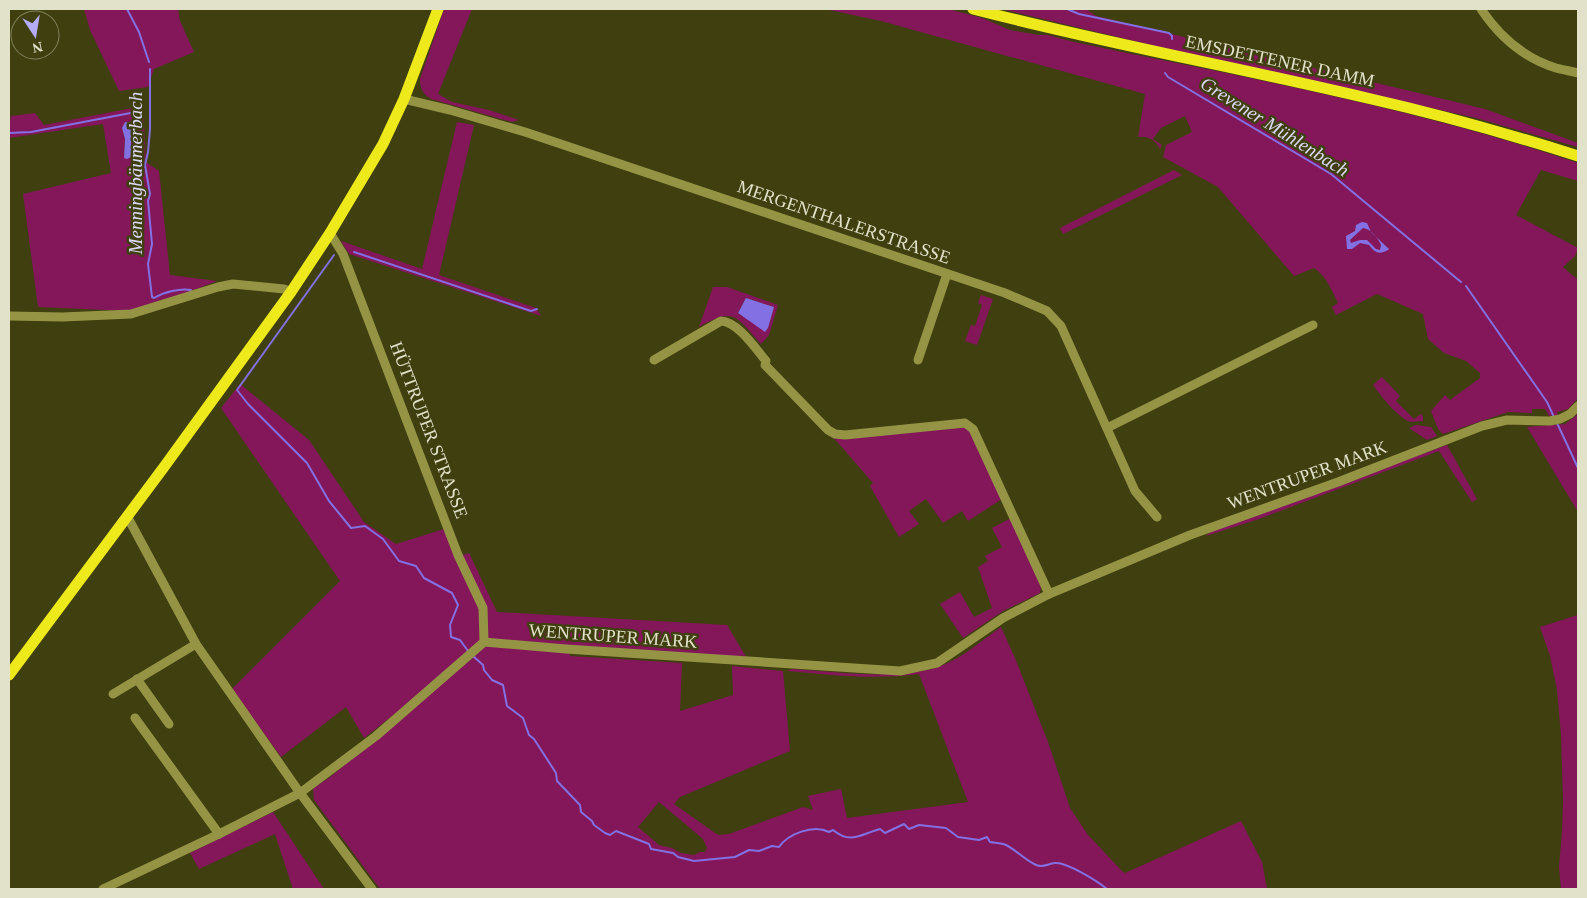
<svg xmlns="http://www.w3.org/2000/svg" width="1587" height="898" font-family="'Times New Roman',serif">
<rect width="100%" height="100%" fill="#403f10"/>
<g fill="#83175a" fill-rule="evenodd">
<polygon points="84,9 178,9 180,21 194,52 154,69 148,87 119,91 90,30"/>
<path d="M444,9H472L438,94L452,102L489,110L519,120L512,122L431,99C423,94 420,89 420,79Z"/>
<path d="M825,9H948L982,18L1010,30L1038,35H1048L1074,42C1243,77 1414,108 1578,163V181L1541,170L1516,215L1578,248L1575,256L1563,267L1578,280V398L1568,409L1557,412L1558,415L1549,416L1545,409H1532V413L1508,412L1443,434L1438,429L1431,411L1445,395L1450,400L1480,378V373L1466,361L1444,353L1428,339L1423,314L1377,294L1336,315L1332,307L1338,303C1331,289 1327,277 1314,268L1294,276L1218,187L1163,157L1166,145L1192,132L1185,116L1161,128L1153,139L1162,145L1160,149C1155,140 1149,136 1138,137L1145,94L881,21Z"/>
<polygon points="1001,9 1086,9 1096,16 1485,109 1578,143 1578,147 1476,118 1155,46"/>
<path d="M143,106L146,162L159,171L170,275L217,281L173,298L130,311L38,307L23,194L111,173L103,124L9,138V126L11,116L35,113L44,125ZM125,122L135,127L131,141V157L124,158L125,139L122,128Z"/>
<polygon points="457,122 474,125 439,275 536,308 541,316 349,254 341,241 422,269"/>
<polygon points="1174,170 1182,175 1063,234 1060,228"/>
<path d="M713,287H727L778,305L769,335L761,344C736,317 735,306 699,327ZM746,298L774,307L767,330L738,313Z"/>
<polygon points="981,295 993,299 977,345 965,341 971,325 975,326 982,305 978,303"/>
<path d="M1382,377L1400,396L1396,401L1414,419L1421,414L1423,416V421C1419,421 1414,422 1411,422C1399,419 1380,395 1373,385Z"/>
<path d="M240,384L309,440L364,522L396,544L444,529L462,555L469,553L497,612L727,625L748,660L570,648V656L682,663L680,711L733,695L732,666L783,671L790,751L680,797L674,804L718,835L729,834L803,807L813,810L808,796L841,789L847,818L968,802L919,674C874,680 833,675 787,671L792,669C837,672 892,680 935,668C959,661 981,641 1001,627L1015,658L1048,742L1070,808L1088,835L1122,871L1125,873L1241,821L1262,862L1267,889H380L314,800L313,788L329,778L430,694L425,690L364,738L346,707L281,757L232,689L340,581L221,408ZM659,802L703,839L707,848L705,852H700L694,855L681,853L672,848L659,845L638,827Z"/>
<polygon points="1578,414 1578,512 1527,427 1565,424"/>
<polygon points="1416,425 1431,427 1437,436 1427,440 1409,428"/>
<polygon points="960,427 967,428 972,433 1002,499 968,521 962,511 943,523 926,499 909,511 919,524 899,537 870,486 873,483 833,437"/>
<polygon points="1447,445 1477,499 1472,502 1439,451 1259,519 1206,536 1212,530"/>
<polygon points="1011,518 1041,585 1040,593 1003,611 963,638 940,604 960,592 974,617 992,608 978,567 988,561 985,556 1002,547 992,528"/>
<polygon points="1578,615 1578,889 1561,889 1559,867 1562,832 1563,801 1561,735 1557,690 1550,656 1540,627"/>
<polygon points="273,812 324,889 293,889 275,834 199,869 190,853"/>
</g>
<g fill="#8370e2" fill-rule="evenodd">
<polygon points="125,122 132,123 135,127 131,141 131,157 127,159 124,158 125,139 122,128"/>
<path d="M1362,222L1367,223L1371,232L1389,249L1388,250C1379,255 1375,253 1369,245L1360,243L1352,249H1347L1346,236L1355,231L1356,225ZM1363,228C1371,229 1378,238 1381,245L1380,250L1376,249L1367,240H1360L1351,243L1350,240Z"/>
<polygon points="746,298 774,307 768,328 765,332 738,313"/>
</g>
<g fill="none" stroke-linecap="round" stroke-linejoin="round">
<g stroke="#8370e2" stroke-width="2">
<polyline points="127,9 139,32 149,62"/>
<polyline points="1067,9 1079,14 1169,33 1172,36 1172,39"/>
<path d="M150,69V129L148,152L145,165L150,194L148,201L152,244L148,264L152,297L154,298C164,292 180,288 191,290"/>
<polyline points="1165,73 1168,77 1331,174 1461,282"/>
<polyline points="9,133 31,132 141,111"/>
<polyline points="354,252 531,311 537,309"/>
<polyline points="334,255 237,390 248,404 307,463 329,501 351,528 365,526 383,539 399,561 416,566 424,578 452,593 458,605 450,625 451,637 460,640 468,651"/>
<polyline points="1466,286 1547,402 1554,417"/>
<polyline points="1557,423 1578,468"/>
<path d="M473,656L483,665L484,670L492,680L503,685L507,706L523,718L529,735L534,739L556,773L557,781L580,805L581,812L592,821L594,825L605,833L610,835L616,831L649,844L651,849L673,853L678,857L694,861L735,857L749,850L759,851L772,846L779,847C788,834 813,824 829,832L833,830C851,845 861,834 880,829L885,833L904,824L909,829L919,825L946,828L958,837L979,840L987,837L990,842C995,843 1001,843 1006,845C1016,850 1025,860 1036,865C1043,868 1047,864 1055,863C1067,862 1097,881 1107,889"/>
<polyline points="1578,678 1578,698"/>
</g>
<g stroke="#959445" stroke-width="9">
<path d="M1481,9C1499,36 1524,58 1556,68C1563,70 1571,71 1578,73"/>
<polyline points="404,99 450,110 525,132 1005,293 1047,311 1061,326 1135,491 1157,517"/>
<polyline points="330,233 343,254 458,555 483,608 484,642"/>
<polyline points="9,316 63,317 131,314 218,287 233,284 284,289 291,292"/>
<path d="M654,360L721,321C738,322 755,348 766,361"/>
<polyline points="918,360 947,274"/>
<polyline points="765,365 828,430 835,434 845,435 965,423 973,429 1049,594 1190,535 1338,482 1482,426 1507,420 1550,421 1560,419 1570,414 1578,406"/>
<polyline points="1107,428 1313,325"/>
<polyline points="127,516 196,644 300,793 372,889"/>
<polyline points="137,679 169,724"/>
<polyline points="113,694 196,644"/>
<polyline points="135,718 219,834"/>
<polyline points="103,889 219,834 300,793 376,736 484,642 566,649 900,671 937,663 1003,618 1049,594"/>
</g>
<g stroke="#ede91b" stroke-width="11">
<path d="M973,9C1104,43 1236,67 1367,98C1438,114 1509,134 1578,156"/>
<polyline points="9,675 164,467 291,292 330,233 383,144 404,99 438,9"/>
</g>
</g>
<g text-anchor="middle" stroke-width="5" stroke-linejoin="round" paint-order="stroke">
<g font-size="18" fill="#e1e2c9" stroke="#403f10">
<text transform="translate(1280 61) rotate(12)" y="6">EMSDETTENER DAMM</text>
<text transform="translate(844 222) rotate(19)" y="6">MERGENTHALERSTRASSE</text>
<text transform="translate(429 430) rotate(69)" y="6">HÜTTRUPER STRASSE</text>
<text transform="translate(1307 475) rotate(-20)" y="6">WENTRUPER MARK</text>
<text transform="translate(613 636) rotate(4)" y="6">WENTRUPER MARK</text>
</g>
<g font-size="19" font-style="italic" fill="#dcdaf7" stroke="#403f10">
<text transform="translate(1275 126) rotate(32)" y="7">Grevener Mühlenbach</text>
<text transform="translate(135 173) rotate(-90)" y="7">Menningbäumerbach</text>
</g>
</g>
<rect width="1587" height="898" fill="none" stroke="#e1e2c9" stroke-width="20"/>
<g transform="translate(35 35) rotate(168)"><circle r="24" fill="#403f10" stroke="#80805a"/>
<path d="M0-4L9 19L0 12L-9 19Z" fill="#b4acf9"/>
<text y="-8" font-size="14" font-weight="bold" text-anchor="middle" fill="#e1e2c9">N</text>
</g>
</svg>
